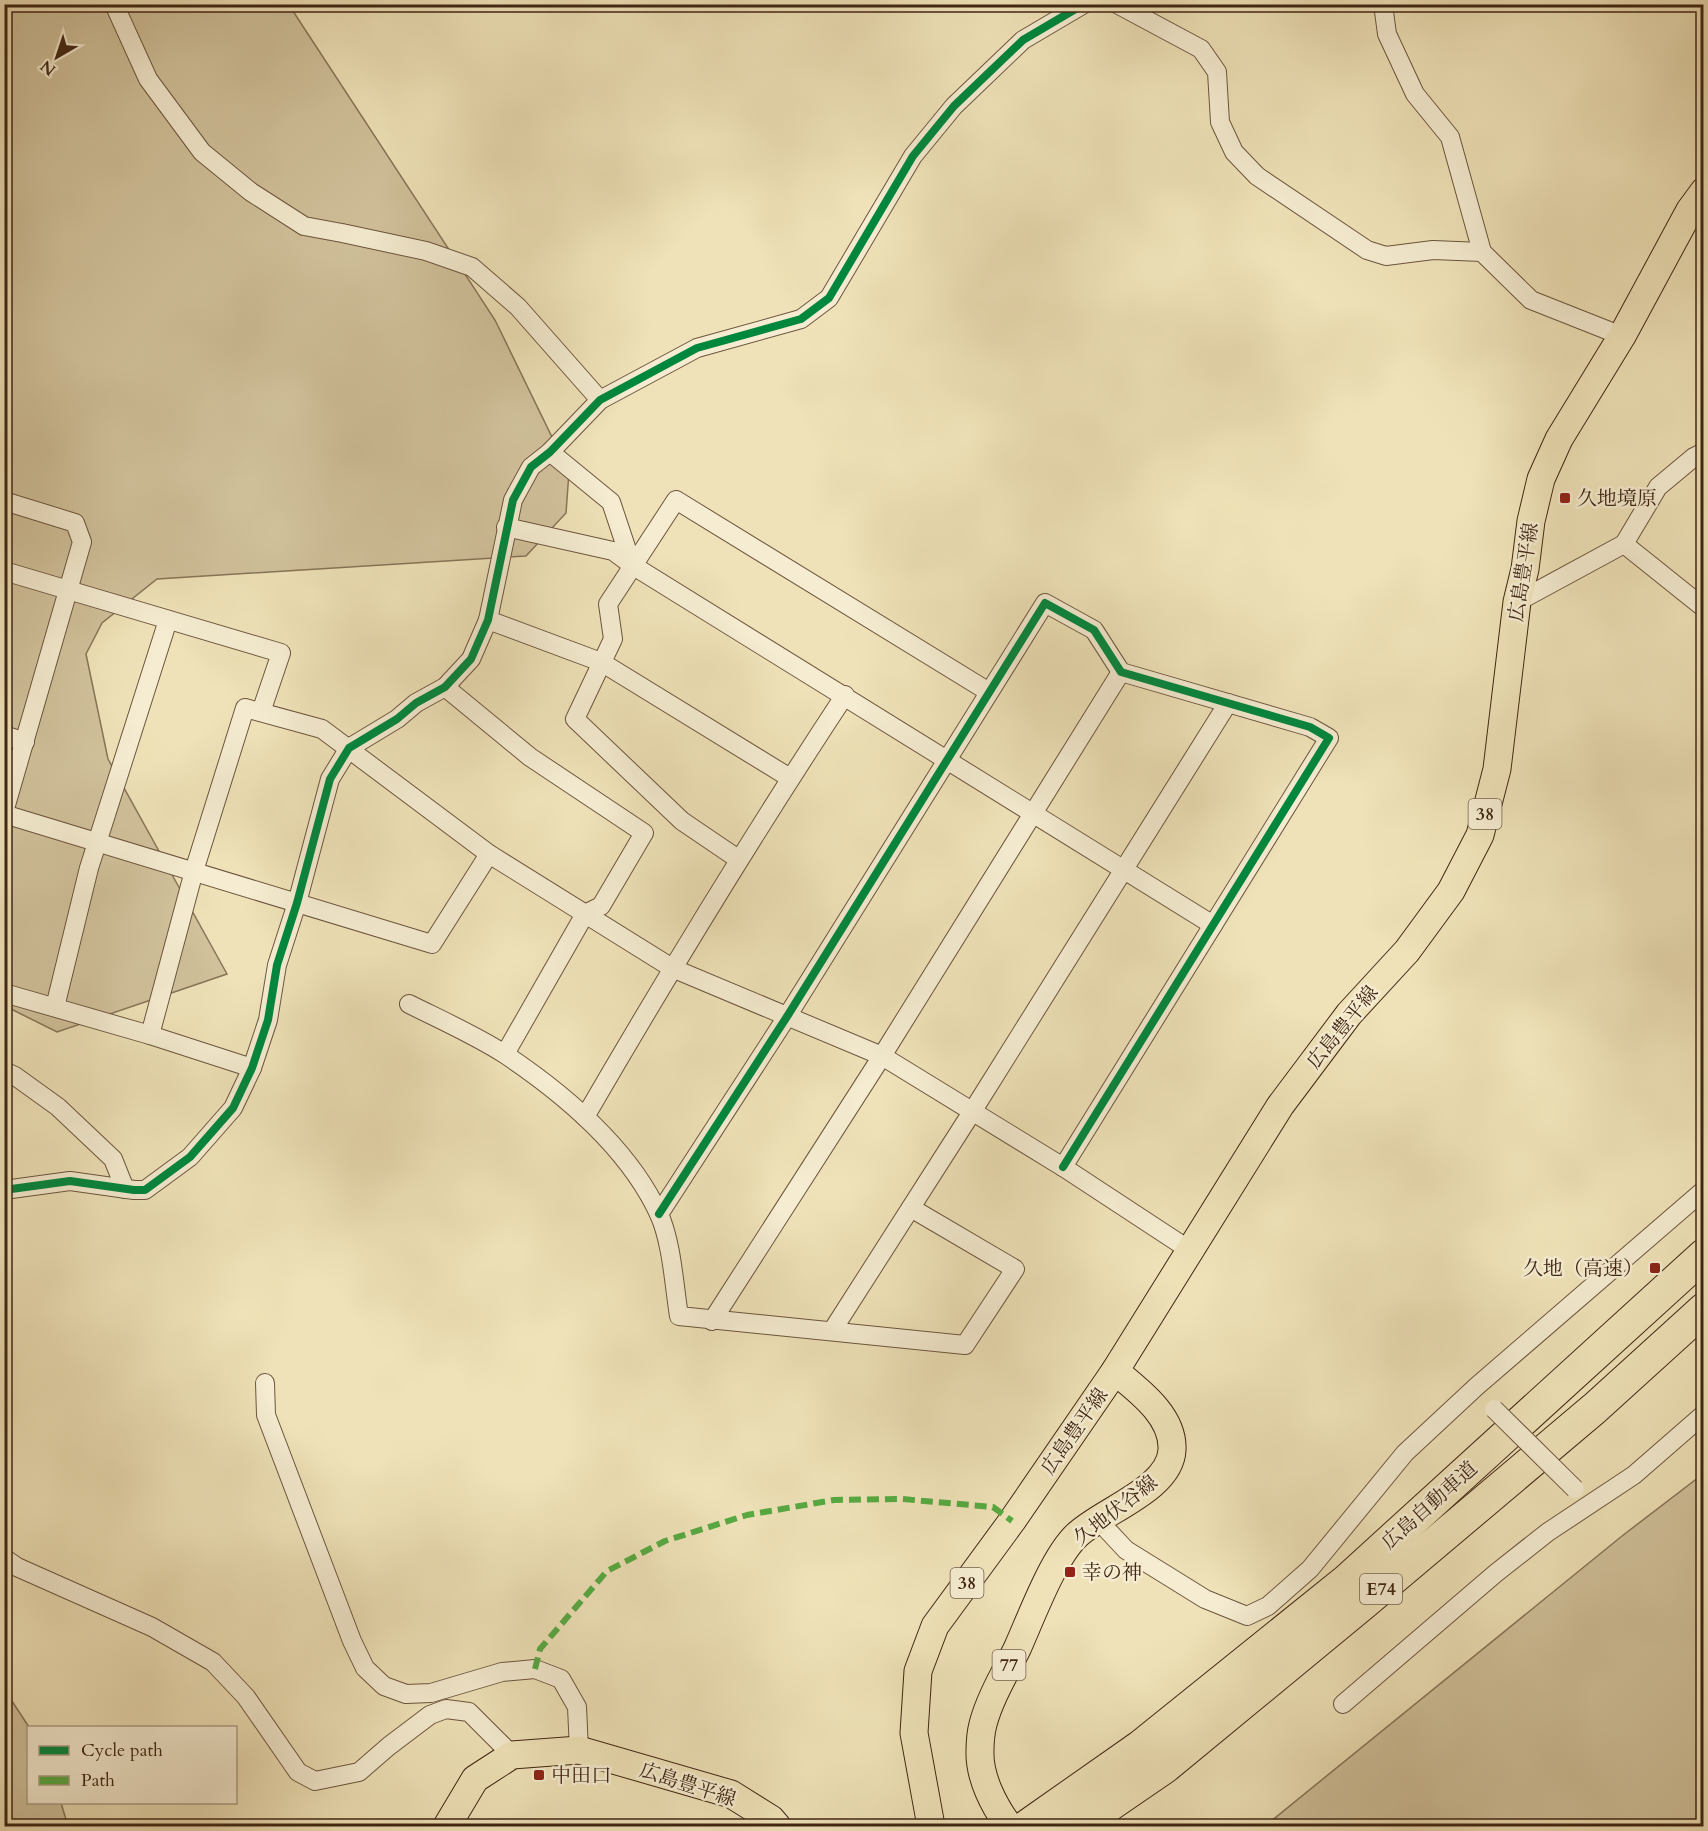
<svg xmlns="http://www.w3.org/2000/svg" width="1708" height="1831" font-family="Cardo,'Noto Serif JP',serif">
<rect width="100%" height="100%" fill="#efe2b8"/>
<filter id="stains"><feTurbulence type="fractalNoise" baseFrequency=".00333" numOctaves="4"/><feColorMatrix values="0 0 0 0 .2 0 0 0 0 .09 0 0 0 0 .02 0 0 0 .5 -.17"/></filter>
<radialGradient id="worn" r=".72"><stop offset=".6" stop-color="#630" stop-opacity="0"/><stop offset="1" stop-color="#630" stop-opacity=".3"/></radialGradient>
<g fill="#d1c29c" stroke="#887458" stroke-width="1.5">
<polygon points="4,5 289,5 495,320 569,472 566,513 526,556 157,579 102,623 86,654 108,759 227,974 57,1032 5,1006"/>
<polygon points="1703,1474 1703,1826 1265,1826 1622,1536"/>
<polygon points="4,1689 29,1727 28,1802 61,1803 68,1826 5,1826"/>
</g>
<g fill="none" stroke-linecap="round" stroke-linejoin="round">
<defs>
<g id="street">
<polyline points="114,4 148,79 202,152 251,192 304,226 342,233 426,251 472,267 518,307 600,400"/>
<polyline points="1117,4 1201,49 1217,72 1220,122 1234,152 1257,176 1367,250 1386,256 1433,250 1482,252 1531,300 1622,336"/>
<polyline points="1383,4 1387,34 1415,94 1450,137 1482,252"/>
<polyline points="550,452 611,502 632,565 1213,925"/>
<polyline points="4,501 75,523 82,542 4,812"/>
<polyline points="506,527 613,551 632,565"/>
<polyline points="1624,544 1704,608"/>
<polyline points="4,571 281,653 261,712"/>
<polyline points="1517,602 1624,544 1658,487 1694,457 1704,452"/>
<polyline points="488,620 601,662 790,778"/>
<polyline points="445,687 530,757 644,833 601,906 585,914 505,1054"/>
<polyline points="4,735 25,742"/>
<polyline points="4,814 432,944 489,854"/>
<polyline points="738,859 682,821 575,719 613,639 608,604 676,500 989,692"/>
<polyline points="4,993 150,1035 252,1068"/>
<path d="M409,1004C441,1020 477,1036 506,1055C564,1094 629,1149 659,1214C672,1243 674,1285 679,1316L965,1345L1015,1269L911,1208"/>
<polyline points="55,1007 89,868 168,620"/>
<polyline points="150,1035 194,871 245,708 322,729 489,854 672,968 882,1056 1063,1167 1191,1251"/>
<polyline points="4,1071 15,1076 58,1107 113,1159 125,1189"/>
<path d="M585,1117C668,974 754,833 845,695"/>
<polyline points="4,1190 70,1181 134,1190 145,1190 190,1157 233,1108 252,1068 268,1020 277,965 297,903 330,779 349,748 397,719 416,703 445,687 471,659 488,620 513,500 531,467 550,452 600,400 697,348 801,319 829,298 913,156 954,106 1023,40 1084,4"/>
<polyline points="659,1214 788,1015 1045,603 1094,630 1121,672 1310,727 1329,738 1063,1167"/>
<polyline points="712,1321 882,1056 1121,672"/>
<polyline points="832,1331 972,1112 1228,703"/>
<polyline points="265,1383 266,1415 352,1641 365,1668 384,1686 406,1694 431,1693 502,1672 535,1669 561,1679 577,1707 579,1750"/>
<polyline points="1097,1519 1126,1550 1205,1599 1247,1616 1268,1606 1310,1569 1405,1453 1477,1386 1704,1190"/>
<polyline points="4,1558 17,1567 152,1627 213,1662 246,1697 298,1772 315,1781 359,1772 389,1746 430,1715 446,1709 469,1712 512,1755"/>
<polyline points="1343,1704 1496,1573 1548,1532 1634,1475 1704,1414"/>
</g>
<g id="primary">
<polyline points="447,1826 475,1779 512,1755 579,1750 731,1794 771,1819 777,1826"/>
<polyline points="931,1826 914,1733 918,1671 935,1626 1012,1521 1115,1371 1280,1106 1349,1014 1407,951 1451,891 1480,835 1497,769 1517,602 1525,569 1531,521 1541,479 1559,439 1622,336 1690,210 1704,191"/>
<path d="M1009,1826C994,1806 979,1777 980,1751C980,1743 981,1732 983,1724C990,1698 1005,1673 1017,1649C1031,1618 1053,1558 1076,1536C1101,1511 1170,1490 1172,1450C1174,1416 1138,1390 1115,1371"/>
</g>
<g id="highway">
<polyline points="1027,1826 1141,1746 1346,1581 1704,1255"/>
<polyline points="1079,1826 1165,1767 1364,1603 1595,1408 1704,1309"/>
</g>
</defs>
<use href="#street" stroke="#6c553d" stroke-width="20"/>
<use href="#primary" stroke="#402614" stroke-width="29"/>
<use href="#highway" stroke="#402614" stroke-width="34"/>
<use href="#street" stroke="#f5ecd1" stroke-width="18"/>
<use href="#primary" stroke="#efe2b8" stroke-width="27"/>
<use href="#highway" stroke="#efe2b8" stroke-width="32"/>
<defs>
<polyline id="street-bridge" points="1494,1409 1575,1489"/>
</defs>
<use href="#street-bridge" stroke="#6c553d" stroke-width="20" stroke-linecap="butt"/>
<use href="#street-bridge" stroke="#f5ecd1" stroke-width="18"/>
<polyline stroke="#56aa42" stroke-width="6" stroke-dasharray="12 6" stroke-linecap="butt" points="535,1669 540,1649 607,1571 665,1541 747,1515 834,1500 902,1499 993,1507 1012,1521"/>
<defs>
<g id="cycleway">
<polyline points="4,1190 70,1181 134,1190 145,1190 190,1157 233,1108 252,1068 268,1020 277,965 297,903 330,779 349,748 397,719 416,703 445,687 471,659 488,620 513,500 531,467 550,452 600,400 697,348 801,319 829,298 913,156 954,106 1023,40 1084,4"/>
<polyline points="659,1214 788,1015 1045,603 1094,630 1121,672 1310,727 1329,738 1063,1167"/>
</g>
</defs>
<use href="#cycleway" stroke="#f5ecd1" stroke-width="11"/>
<use href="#cycleway" stroke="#00873e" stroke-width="8"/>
</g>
<g fill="#8f2418" stroke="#f5ecd1" stroke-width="2">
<rect x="1559" y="492" width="12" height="12" rx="3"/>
<rect x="1649" y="1262" width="12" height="12" rx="3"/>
<rect x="1064" y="1566" width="12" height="12" rx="3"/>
<rect x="533" y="1769" width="12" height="12" rx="3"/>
</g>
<g text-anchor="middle" stroke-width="5" stroke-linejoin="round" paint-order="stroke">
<g fill="#f5ecd1" stroke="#76614d" stroke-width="1.5">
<rect x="1468.5" y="799" width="33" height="30" rx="4.5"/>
<rect x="950.5" y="1568" width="33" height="30" rx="4.5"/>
<rect x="1360" y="1574" width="42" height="30" rx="4.5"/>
<rect x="992.5" y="1650" width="33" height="30" rx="4.5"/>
</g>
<g font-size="18" font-weight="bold" fill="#402614">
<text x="1485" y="820">38</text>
<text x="967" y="1589">38</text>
<text x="1381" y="1595">E74</text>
<text x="1009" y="1671">77</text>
</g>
<g font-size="20" fill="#402614" stroke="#f5ecd1" text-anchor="start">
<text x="1577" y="505">久地境原</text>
<text x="1643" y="1275" text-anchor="end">久地（高速）</text>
<text x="1082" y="1579">幸の神</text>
<text x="551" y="1782">中田口</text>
</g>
<g font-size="20" fill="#402614" stroke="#f5ecd1">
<text transform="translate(1523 572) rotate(-81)" y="7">広島豊平線</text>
<text transform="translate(1342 1027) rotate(-51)" y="7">広島豊平線</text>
<text transform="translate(1074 1431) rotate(-55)" y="7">広島豊平線</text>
<text transform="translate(1429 1505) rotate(-42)" y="7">広島自動車道</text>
<text transform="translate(1115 1510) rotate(-38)" y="7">久地伏谷線</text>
<text transform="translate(688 1784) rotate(18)" y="7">広島豊平線</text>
</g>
</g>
<rect width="1708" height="1831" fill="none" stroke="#efe2b8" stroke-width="24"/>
<rect x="6" y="6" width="1696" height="1819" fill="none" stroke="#402614" stroke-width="3"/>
<rect x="12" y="12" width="1684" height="1807" fill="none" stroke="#402614" stroke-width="1.5"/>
<rect x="27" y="1726" width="210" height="78" fill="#f5ecd1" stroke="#ad9d85" stroke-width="1.5"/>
<rect x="39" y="1746" width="30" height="9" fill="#00873e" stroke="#ad9d85" stroke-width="1.5"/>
<text x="81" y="1756" font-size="18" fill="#402614">Cycle path</text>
<rect x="39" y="1776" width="30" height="9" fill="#56aa42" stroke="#ad9d85" stroke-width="1.5"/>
<text x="81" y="1786" font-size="18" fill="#402614">Path</text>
<g transform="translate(57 57) rotate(219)" stroke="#f5ecd1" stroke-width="4.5" paint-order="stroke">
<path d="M0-4.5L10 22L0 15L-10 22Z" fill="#402614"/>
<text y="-9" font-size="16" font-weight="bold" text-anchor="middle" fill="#402614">N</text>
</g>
<rect width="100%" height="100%" filter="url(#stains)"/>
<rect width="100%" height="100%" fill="url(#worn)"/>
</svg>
